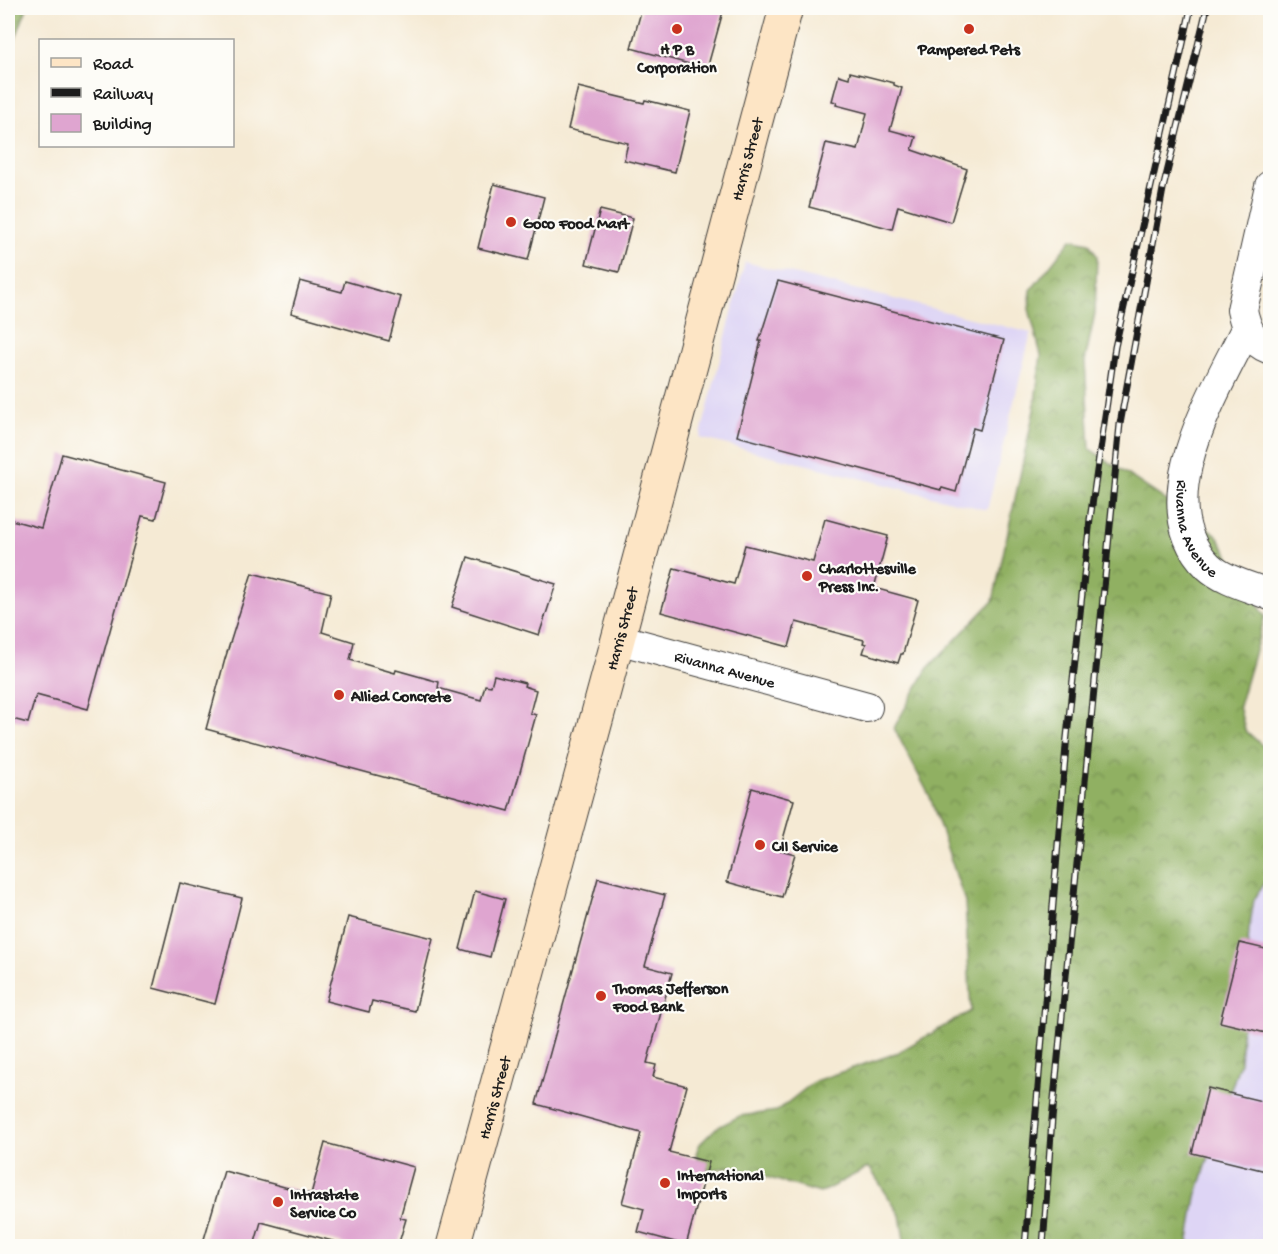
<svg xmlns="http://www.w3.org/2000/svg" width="1278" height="1254" font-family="'Gochi Hand',sans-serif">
<defs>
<pattern id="forest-crowns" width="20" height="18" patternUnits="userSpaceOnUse" patternTransform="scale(1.5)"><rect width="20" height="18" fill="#90b062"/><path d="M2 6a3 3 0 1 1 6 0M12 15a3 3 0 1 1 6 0" fill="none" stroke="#758e50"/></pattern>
</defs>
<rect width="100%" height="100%" fill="#fdfcf7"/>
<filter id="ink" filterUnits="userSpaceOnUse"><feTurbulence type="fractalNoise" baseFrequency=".0167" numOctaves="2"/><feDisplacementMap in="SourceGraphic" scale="12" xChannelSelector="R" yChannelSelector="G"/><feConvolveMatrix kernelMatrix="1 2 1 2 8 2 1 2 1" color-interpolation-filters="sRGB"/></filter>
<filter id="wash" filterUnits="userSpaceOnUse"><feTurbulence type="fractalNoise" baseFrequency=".008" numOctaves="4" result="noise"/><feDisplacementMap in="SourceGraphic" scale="24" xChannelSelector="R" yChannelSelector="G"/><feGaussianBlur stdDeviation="1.35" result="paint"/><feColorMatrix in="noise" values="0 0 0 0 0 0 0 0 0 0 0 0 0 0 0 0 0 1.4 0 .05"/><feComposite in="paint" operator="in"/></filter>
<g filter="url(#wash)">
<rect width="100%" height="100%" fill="#f5ead4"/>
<g fill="#ded5f5">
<polygon points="745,262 1031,333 987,510 700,438"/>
<polygon points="1270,873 1270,1246 1189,1246 1196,1197 1240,1062 1249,930 1254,900"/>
</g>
<g fill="url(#forest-crowns)" stroke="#56663f" stroke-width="1.5">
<polygon points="8,8 27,8 8,58"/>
<polygon points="1071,239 1089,243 1097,256 1095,313 1085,361 1090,449 1216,534 1265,616 1239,706 1245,730 1264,747 1270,748 1270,873 1254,900 1249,930 1240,1062 1196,1197 1188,1246 905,1246 900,1215 869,1167 820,1193 732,1167 709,1170 700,1164 696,1154 699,1145 716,1128 740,1116 777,1111 815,1081 897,1053 971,1011 965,902 930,797 894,728 927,669 993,601 1034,410 1041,355 1029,309 1031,290"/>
</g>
<g id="blocks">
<g fill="#dfa5d0">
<polygon points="642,8 724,8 707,69 631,48"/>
<polygon points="850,72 894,83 894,85 902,88 890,130 916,137 912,150 967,169 951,222 898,206 892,229 809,207 826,143 858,150 867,113 836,105 837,102 832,101 839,75 849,78"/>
<polygon points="578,87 644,103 645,100 690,111 675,172 624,160 628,143 568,129"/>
<polygon points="494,184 544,197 528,260 478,248"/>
<polygon points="600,210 633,218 619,272 586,264"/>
<polygon points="300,281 342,292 345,281 401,297 389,341 291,313"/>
<polygon points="778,281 1004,340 980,430 973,428 956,492 942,488 941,490 737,436 761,341 759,341"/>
<polygon points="62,454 166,482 156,519 142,516 88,709 36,695 28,723 8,718 8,519 41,528"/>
<polygon points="825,519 888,536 874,588 918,600 903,654 901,654 898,663 863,653 866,644 863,643 864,640 796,622 789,647 661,612 674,568 734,584 745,545 813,562"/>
<polygon points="468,557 556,584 539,635 452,607"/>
<polygon points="252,573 331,593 322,632 354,642 350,660 395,673 396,670 439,682 438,688 481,700 485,685 491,686 494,675 525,683 524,686 536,690 530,713 536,715 509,811 206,729 225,659"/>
<polygon points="752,788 794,800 780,850 795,854 782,897 727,882"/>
<polygon points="598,878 665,895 645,966 672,973 647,1063 656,1065 653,1077 687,1086 669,1152 709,1162 686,1245 638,1232 644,1209 622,1203 641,1133 536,1104"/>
<polygon points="180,883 242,898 215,1004 153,988"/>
<polygon points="475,891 505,899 490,957 460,949"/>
<polygon points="348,917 433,938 415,1011 372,1001 369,1012 326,1001"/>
<polygon points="1240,943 1270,950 1270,1034 1220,1022"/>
<polygon points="1208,1088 1270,1103 1270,1172 1192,1153"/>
<polygon points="325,1143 414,1167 400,1218 406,1219 398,1246 351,1246 261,1222 254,1246 202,1246 224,1171 311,1194"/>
</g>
</g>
</g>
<g filter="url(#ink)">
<use href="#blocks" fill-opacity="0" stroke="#3d3b38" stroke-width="1.5"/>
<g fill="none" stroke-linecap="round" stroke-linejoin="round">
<defs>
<g id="street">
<path d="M1270,186L1242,310C1246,328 1251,342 1270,349"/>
<path id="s1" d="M1246,329C1216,391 1144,504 1208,566C1224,581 1251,587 1270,595"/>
<path id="s2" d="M618,639L867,707"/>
</g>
<g id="secondary">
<path id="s3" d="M453,1246L606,684L786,8"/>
</g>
</defs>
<use href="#street" stroke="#3d3b38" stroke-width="32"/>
<use href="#secondary" stroke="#3d3b38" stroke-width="35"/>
<use href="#street" stroke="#fff" stroke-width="30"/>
<use href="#secondary" stroke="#fde5c5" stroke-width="33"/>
<defs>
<g id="rail">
<polyline points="1025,1246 1066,746 1090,519 1115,347 1191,8"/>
<polyline points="1043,1246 1052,1119 1120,424 1163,189 1207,8"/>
</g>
</defs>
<use href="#rail" stroke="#1c1c1c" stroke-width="7"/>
<use href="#rail" stroke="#fdfcf7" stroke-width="4.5" stroke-dasharray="14" stroke-linecap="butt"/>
</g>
</g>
<g fill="#c8321e" stroke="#fdfcf7" stroke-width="2">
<circle cx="677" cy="29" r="6"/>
<circle cx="969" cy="29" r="6"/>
<circle cx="511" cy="222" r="6"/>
<circle cx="807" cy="576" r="6"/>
<circle cx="339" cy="695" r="6"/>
<circle cx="760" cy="845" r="6"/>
<circle cx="601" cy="996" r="6"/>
<circle cx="665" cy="1183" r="6"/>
<circle cx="278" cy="1202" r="6"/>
</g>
<g text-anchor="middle" stroke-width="4.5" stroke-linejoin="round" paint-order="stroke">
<g font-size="16" font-weight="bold" fill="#1c1c1c" stroke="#fdfcf7" text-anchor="start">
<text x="677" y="54" text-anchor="middle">H P B<tspan x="677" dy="18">Corporation</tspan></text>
<text x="969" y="54" text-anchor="middle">Pampered Pets</text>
<text x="523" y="228">Goco Food Mart</text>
<text x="819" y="573">Charlottesville<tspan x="819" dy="18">Press Inc.</tspan></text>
<text x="351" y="701">Allied Concrete</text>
<text x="772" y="851">CII Service</text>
<text x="613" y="993">Thomas Jefferson<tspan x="613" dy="18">Food Bank</tspan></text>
<text x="677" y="1180">International<tspan x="677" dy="18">Imports</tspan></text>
<text x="290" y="1199">Intrastate<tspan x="290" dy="18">Service Co</tspan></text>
</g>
<g font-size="16" fill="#1c1c1c" stroke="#fdfcf7">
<text dy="6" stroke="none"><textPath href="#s3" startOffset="1126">Harris Street</textPath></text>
<text dy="6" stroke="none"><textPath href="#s1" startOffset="216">Rivanna Avenue</textPath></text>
<text dy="6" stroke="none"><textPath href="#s3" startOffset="640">Harris Street</textPath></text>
<text dy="6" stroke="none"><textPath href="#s2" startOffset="111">Rivanna Avenue</textPath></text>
<text dy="6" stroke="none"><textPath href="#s3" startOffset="154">Harris Street</textPath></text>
</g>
</g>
<rect width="1278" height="1254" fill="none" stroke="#fdfcf7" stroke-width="30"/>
<rect x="39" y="39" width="195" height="108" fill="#fdfcf7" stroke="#a3a29f" stroke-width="1.5"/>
<rect x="51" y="58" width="30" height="9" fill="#fde5c5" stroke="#a3a29f" stroke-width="1.5"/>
<text x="93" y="69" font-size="18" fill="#1c1c1c">Road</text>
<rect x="51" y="88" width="30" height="9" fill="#1c1c1c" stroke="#a3a29f" stroke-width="1.5"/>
<text x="93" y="99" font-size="18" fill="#1c1c1c">Railway</text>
<rect x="51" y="114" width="30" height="18" fill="#dfa5d0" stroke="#a3a29f" stroke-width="1.5"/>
<text x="93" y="129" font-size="18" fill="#1c1c1c">Building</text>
</svg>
